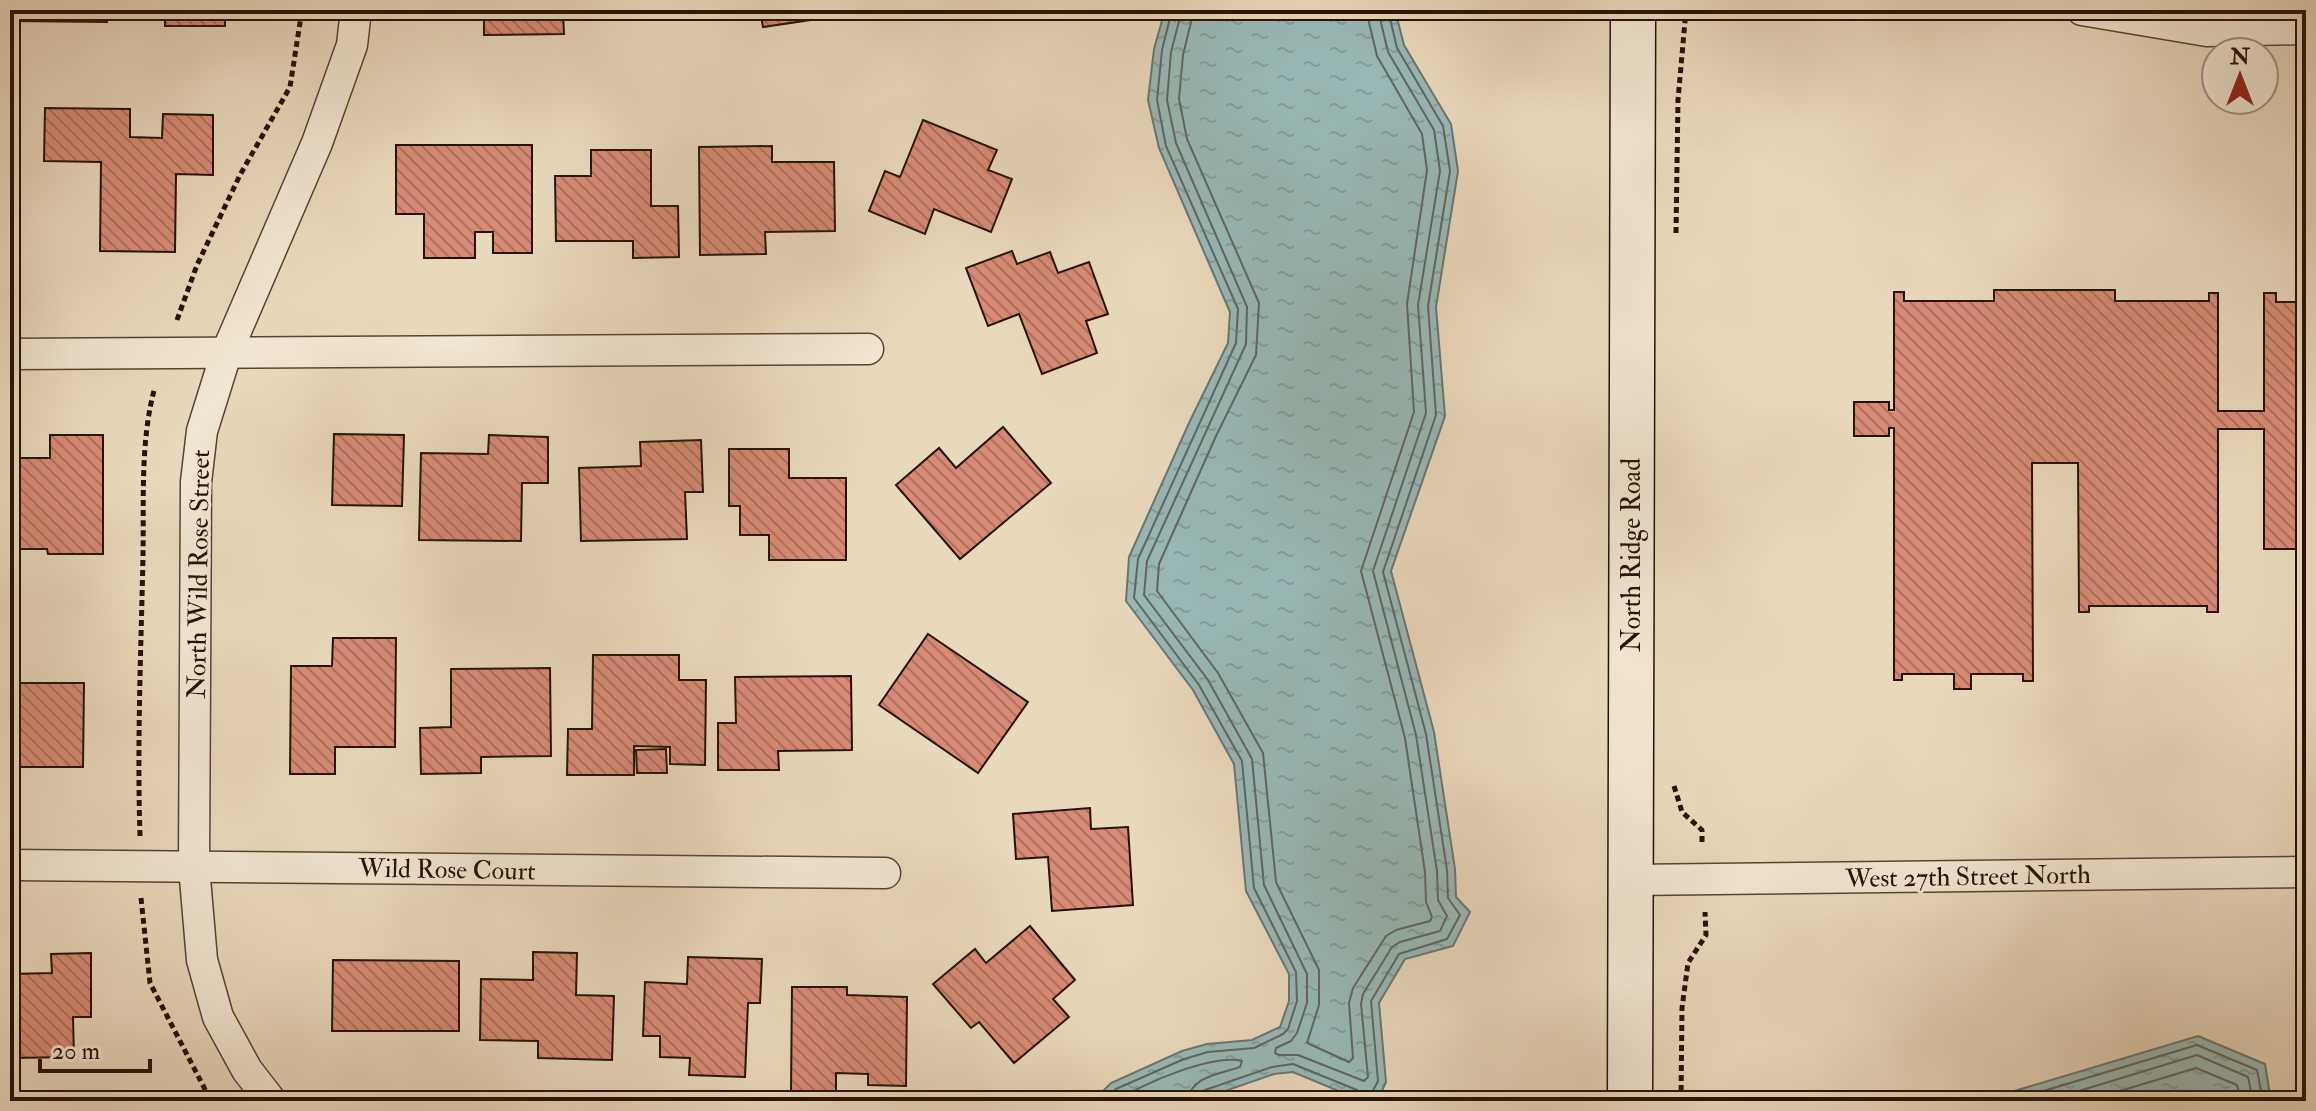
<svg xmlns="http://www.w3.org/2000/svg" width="2316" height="1111" font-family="'IM FELL Double Pica',serif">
<defs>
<pattern id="water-ripples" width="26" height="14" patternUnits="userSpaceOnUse" patternTransform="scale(2)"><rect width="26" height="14" fill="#99b9b8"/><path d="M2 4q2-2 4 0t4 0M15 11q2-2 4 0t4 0" fill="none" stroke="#849e9d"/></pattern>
<pattern id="building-back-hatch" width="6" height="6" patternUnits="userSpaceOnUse" patternTransform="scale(2)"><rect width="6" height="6" fill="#d88b74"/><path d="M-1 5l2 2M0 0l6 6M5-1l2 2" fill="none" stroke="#af705d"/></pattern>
</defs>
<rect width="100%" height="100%" fill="#e9d9bc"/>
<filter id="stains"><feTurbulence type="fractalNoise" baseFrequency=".0025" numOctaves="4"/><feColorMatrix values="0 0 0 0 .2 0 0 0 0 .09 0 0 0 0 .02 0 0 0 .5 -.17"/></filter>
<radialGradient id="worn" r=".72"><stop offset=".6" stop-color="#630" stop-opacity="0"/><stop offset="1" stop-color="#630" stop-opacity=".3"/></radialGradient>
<g fill="url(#water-ripples)" stroke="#6b7671" stroke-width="2">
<polygon points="1165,10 1395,10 1404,45 1451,124 1458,171 1436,307 1445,416 1391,571 1434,732 1455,869 1456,897 1470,912 1453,946 1405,959 1379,1003 1386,1082 1379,1097 1360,1100 1293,1072 1274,1074 1196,1101 1093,1101 1111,1083 1182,1051 1207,1044 1252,1040 1280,1027 1289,1001 1289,974 1246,891 1234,764 1193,690 1126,601 1129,557 1189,423 1228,343 1230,312 1159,148 1148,100 1154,49"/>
<polygon points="2198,1036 2265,1064 2271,1101 1981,1101"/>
</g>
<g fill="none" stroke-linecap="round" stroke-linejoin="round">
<g stroke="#606660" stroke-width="2">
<polyline points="1182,10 1171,52 1167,100 1176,143 1247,307 1246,344 1147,561 1144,595 1208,680 1252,759 1264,885 1307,974 1307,1003 1297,1033 1291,1041 1276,1048 1275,1053 1279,1055 1298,1055 1364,1081 1368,1077 1361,1004 1363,994 1392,947 1400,942 1440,931 1447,916 1438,900 1437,871 1416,735 1373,571 1426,413 1418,305 1440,171 1434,130 1388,52 1378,10"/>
<polyline points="1194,10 1183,55 1179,99 1187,139 1259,303 1256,355 1216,436 1159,564 1157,591 1218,673 1263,753 1276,882 1319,970 1319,1005 1307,1043 1349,1062 1353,1058 1349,1003 1353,988 1386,936 1396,930 1430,921 1432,917 1426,902 1425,872 1405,738 1361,571 1414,412 1407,304 1427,170 1422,134 1377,56 1366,10"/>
<polyline points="1104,1101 1116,1089 1184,1059 1208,1052 1254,1048 1283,1034 1288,1029 1297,1001 1296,972 1254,888 1242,761 1199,685 1134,598 1138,559 1236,343 1238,309 1166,146 1157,100 1162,50 1172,10"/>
<path d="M1118,1101C1141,1083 1214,1054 1242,1061L1240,1067C1221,1074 1190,1076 1188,1101"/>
<polyline points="1198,1101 1200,1094 1205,1090 1272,1067 1293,1064 1357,1090 1364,1098 1369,1098 1378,1081 1371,1001 1399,954 1447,939 1460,915 1448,898 1447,870 1426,734 1383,572 1436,415 1428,306 1450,171 1443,126 1397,48 1388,10"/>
<polyline points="2010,1101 2197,1045 2257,1070 2263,1101"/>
<polyline points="2046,1101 2197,1055 2248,1077 2253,1101"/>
<polyline points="2087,1101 2196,1068 2237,1085 2241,1101"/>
</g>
</g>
<g fill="url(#building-back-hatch)" stroke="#261207" stroke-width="2">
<polygon points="10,10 107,10 107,22 10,21"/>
<rect x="165" y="10" width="60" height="16"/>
<polygon points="484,10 563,10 564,34 484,35"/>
<polygon points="760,10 878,10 763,27"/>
<polygon points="45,108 130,109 130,137 162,138 163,114 213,115 213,175 176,174 175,252 100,251 101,162 44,161"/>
<polygon points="923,120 997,150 988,170 1012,179 991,232 934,209 925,234 869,211 885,171 900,177"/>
<polygon points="396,145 532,145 532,253 493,253 493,232 475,232 475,258 424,258 424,214 396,214"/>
<polygon points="772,146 772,162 834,162 835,231 765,232 766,254 700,255 699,147"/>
<polygon points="591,150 651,150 651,206 678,206 679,257 633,258 633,241 556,241 555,176 591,176"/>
<polygon points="1012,251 1017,264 1050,252 1058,273 1089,262 1108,314 1086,321 1097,353 1042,374 1019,314 988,326 966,268"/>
<polygon points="1994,290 2115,290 2115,301 2209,301 2209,293 2218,293 2218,411 2264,411 2264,293 2276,293 2276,302 2306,302 2306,549 2264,549 2264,429 2218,429 2218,612 2207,612 2207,606 2089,606 2089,612 2079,612 2078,463 2032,463 2033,681 2023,681 2023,674 1971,674 1971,689 1954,689 1954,674 1902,674 1902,680 1894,680 1894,428 1889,428 1889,436 1854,436 1854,402 1889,402 1889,410 1894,410 1894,292 1904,292 1904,301 1994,301"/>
<polygon points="1003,427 1051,483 960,559 896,485 939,448 956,468"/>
<polygon points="334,434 404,435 402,506 332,505"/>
<polygon points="50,435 103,435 103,554 48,554 47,549 10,549 10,448 19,448 19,458 50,458"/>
<polygon points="489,435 548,437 548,483 522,483 521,541 419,540 421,453 488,454"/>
<polygon points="701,440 703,492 685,492 687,539 581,541 579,468 641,466 640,442"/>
<polygon points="729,449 789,449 789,478 846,478 846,560 769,560 769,535 740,535 740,506 729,506"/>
<polygon points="928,634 1028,702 978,773 879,705"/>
<polygon points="333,638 396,638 395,747 335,747 335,774 290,774 291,666 332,666"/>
<polygon points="593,655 679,655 679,680 706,680 705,765 670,764 670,747 634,746 634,775 567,775 568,729 592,729"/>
<polygon points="550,668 551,756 481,757 481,773 421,774 420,728 451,727 451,669"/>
<polygon points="851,676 852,750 778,751 779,770 718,770 718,723 736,723 735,677"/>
<polygon points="10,683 84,683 83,767 10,767"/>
<polygon points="666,749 667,773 637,773 636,750"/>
<polygon points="1090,808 1091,829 1128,827 1133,905 1052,911 1048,857 1016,859 1013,814"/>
<polygon points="1030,926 1075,980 1053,999 1069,1017 1014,1063 979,1022 971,1028 933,984 975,949 986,963"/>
<polygon points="533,952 577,953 576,995 614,996 612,1060 538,1058 538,1041 480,1040 481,979 533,980"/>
<polygon points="91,953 91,1017 73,1017 74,1057 11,1058 10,974 52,973 51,954"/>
<polygon points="688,957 762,959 760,1003 748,1003 745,1077 689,1075 690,1058 660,1057 660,1036 643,1036 645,982 687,984"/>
<polygon points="333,960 459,961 459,1031 332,1031"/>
<polygon points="792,987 847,987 847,995 907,997 906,1086 868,1085 868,1074 836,1073 836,1093 791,1092"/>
</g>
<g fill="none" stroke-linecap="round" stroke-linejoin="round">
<defs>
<g id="street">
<polyline points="2082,10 2207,31 2306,29"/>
<polyline points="10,354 868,349"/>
<polyline points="10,865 885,873"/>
<polyline points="1630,880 2306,872"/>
<polyline points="271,1101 247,1070 218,1017 202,960 194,867 196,482 202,431 226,354 317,143 352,45 356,10"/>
</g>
<polyline id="secondary" points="1630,1101 1633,10"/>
</defs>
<use href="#street" stroke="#574434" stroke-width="33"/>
<use href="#secondary" stroke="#261207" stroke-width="47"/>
<g stroke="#261207" stroke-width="5" stroke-dasharray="6 4" stroke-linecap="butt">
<polyline points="1676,233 1678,100 1686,10"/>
<polyline points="177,320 197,265 240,175 290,87 302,10"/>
<polyline points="1674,786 1682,812 1702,830 1702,846"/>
<path d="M140,836C137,742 141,649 143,556C144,501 140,440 155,387"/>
<polyline points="141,898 150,983 211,1101"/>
<polyline points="1681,1101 1682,1008 1688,963 1706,935 1705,912"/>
</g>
<use href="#street" stroke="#f1e6d3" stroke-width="30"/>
<use href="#secondary" stroke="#f1e6d3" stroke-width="44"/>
</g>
<g text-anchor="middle" stroke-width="6" stroke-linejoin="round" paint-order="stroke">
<g font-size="26" fill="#261207" stroke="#f1e6d3">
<text transform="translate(1631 555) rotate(-90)" y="9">North Ridge Road</text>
<text transform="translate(198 574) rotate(-89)" y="9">North Wild Rose Street</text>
<text transform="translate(447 869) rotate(1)" y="9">Wild Rose Court</text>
<text transform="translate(1968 876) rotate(-1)" y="9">West 27th Street North</text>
</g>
</g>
<rect width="2316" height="1111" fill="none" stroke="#e9d9bc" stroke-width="40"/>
<rect x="12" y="12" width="2292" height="1087" fill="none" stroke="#261207" stroke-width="4"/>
<rect x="20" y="20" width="2276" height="1071" fill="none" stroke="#261207" stroke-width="2"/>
<g transform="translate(2240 76)"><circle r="38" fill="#f1e6d3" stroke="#a09181" stroke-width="2"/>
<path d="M0-6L14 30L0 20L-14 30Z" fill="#8f2418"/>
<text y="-12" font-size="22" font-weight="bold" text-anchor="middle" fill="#261207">N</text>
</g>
<path d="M40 1059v12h110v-12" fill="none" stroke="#261207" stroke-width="4"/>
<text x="52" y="1059" font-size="24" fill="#261207" stroke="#f1e6d3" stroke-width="6" paint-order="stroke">20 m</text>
<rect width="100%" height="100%" filter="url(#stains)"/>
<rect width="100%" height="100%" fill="url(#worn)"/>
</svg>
